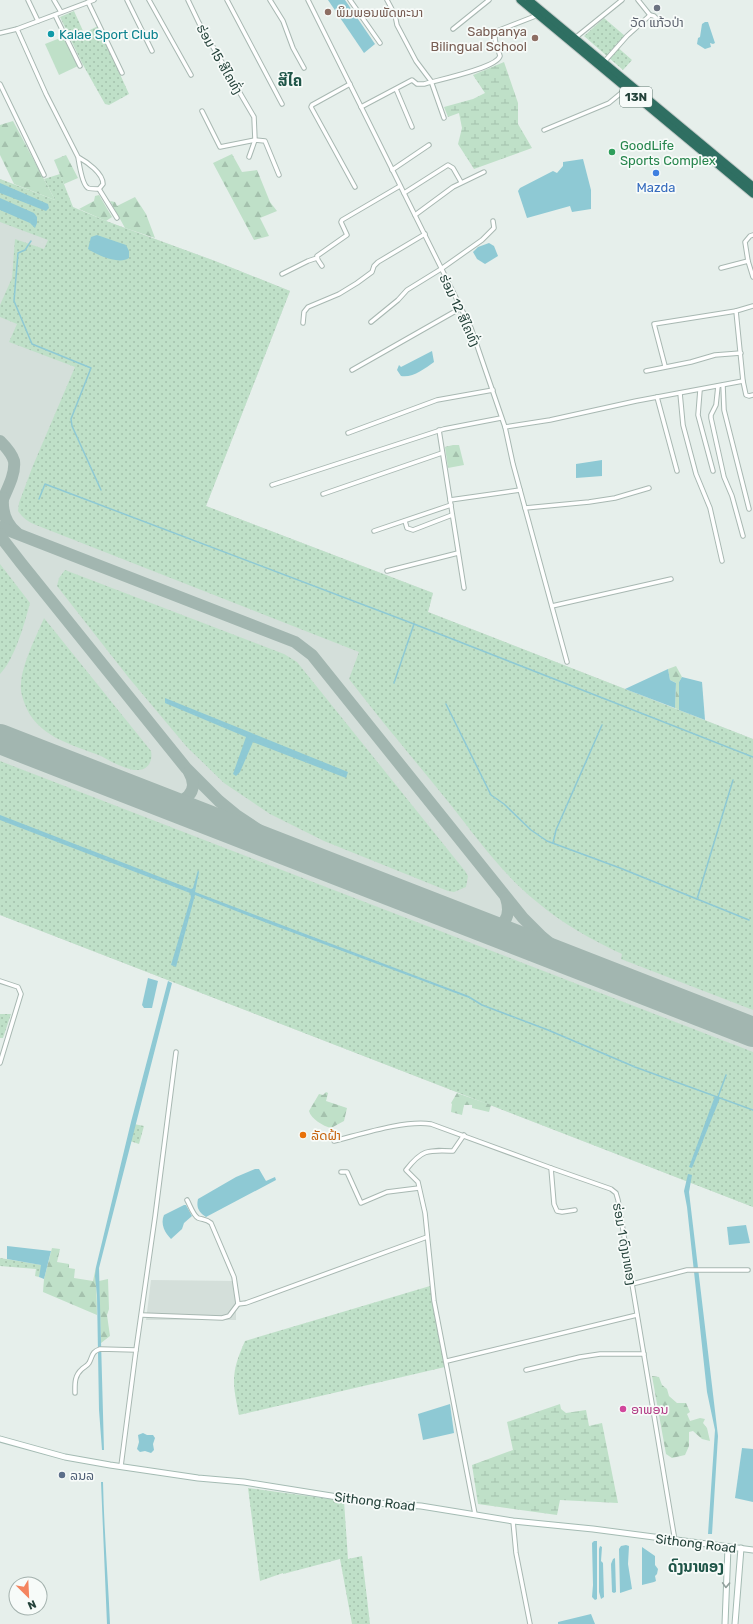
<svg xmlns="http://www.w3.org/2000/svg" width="753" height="1624" font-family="Rubik,'Noto Sans Lao',sans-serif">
<defs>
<pattern id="grass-dots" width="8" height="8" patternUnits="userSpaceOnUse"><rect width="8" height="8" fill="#bfe0c8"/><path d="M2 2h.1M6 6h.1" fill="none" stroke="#a4c1ad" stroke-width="1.8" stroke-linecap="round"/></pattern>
<pattern id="forest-firs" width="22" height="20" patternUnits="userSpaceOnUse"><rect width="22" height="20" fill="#bfe0c8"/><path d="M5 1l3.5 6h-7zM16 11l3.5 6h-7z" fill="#a4c1ad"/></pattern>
<pattern id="wetland-marsh" width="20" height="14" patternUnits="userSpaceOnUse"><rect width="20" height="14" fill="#bfe0c8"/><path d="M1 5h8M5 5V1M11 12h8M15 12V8" fill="none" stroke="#a4c1ad"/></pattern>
</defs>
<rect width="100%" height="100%" fill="#e6efeb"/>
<g fill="#d4dfda">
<polygon points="0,179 106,221 215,261 290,291 206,506 433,593 428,612 753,739 753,1207 0,915"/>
<polygon points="151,1280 236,1281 236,1320 146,1320"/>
</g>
<g fill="url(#grass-dots)">
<polygon points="74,11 84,33 98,26 129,94 109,105 105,104 82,63 60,17"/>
<polygon points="604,18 625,36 615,45 632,60 623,70 584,36"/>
<path d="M60,174L73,207L106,221L215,261L290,291L206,506L433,593L428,612L753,739V1010L621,959L622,954C592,940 563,924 537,902C503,875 477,838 450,804C417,763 382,722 349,679L359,652L36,525C28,522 23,518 18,511L19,503L32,468L75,367L9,342L17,324L0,317V305L12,278L15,239L44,249L48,240L0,222V179L55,200L44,179Z"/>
<path d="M0,564L30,603C24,625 15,658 0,674Z"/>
<polygon points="65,570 284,654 297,662 465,871 468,876 466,887 454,892 448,891 324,841 270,814 224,783 186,746 129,678 57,586 59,578"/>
<path d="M44,618L151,751C153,761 148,770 138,770C128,771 110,761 101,756C71,744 36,737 24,702C22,696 20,690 21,684C22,664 36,637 44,618Z"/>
<polygon points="0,761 753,1052 753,1207 0,915"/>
<polygon points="0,1014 11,1014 3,1038 0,1038"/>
<polygon points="134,1124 144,1126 139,1144 130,1141"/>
<polygon points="0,1258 42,1265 39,1277 35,1276 36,1269 0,1266"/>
<path d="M430,1286L445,1367L239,1415C232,1382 231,1372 245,1341Z"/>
<polygon points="248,1488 344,1501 348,1559 362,1556 370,1624 352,1624 340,1559 283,1574 283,1573 260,1581"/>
</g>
<g fill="url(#forest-firs)">
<polygon points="13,121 55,200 14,184 0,155 0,125"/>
<polygon points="232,154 242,172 257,170 270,202 277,211 260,218 269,236 254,240 213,163"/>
<polygon points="66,155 78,178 64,184 54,160"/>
<polygon points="99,195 112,217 106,221 79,209 94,201 95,196"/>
<polygon points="135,197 146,214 155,238 125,228 110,201 115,202 117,206"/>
<polygon points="453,445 459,445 464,465 448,468 445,447"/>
<polygon points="676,666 682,677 679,682 679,710 675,708 676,683 670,680 668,669"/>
<path d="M326,1092L328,1093L326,1101L347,1108L344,1121L331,1128C323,1126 311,1119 309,1111L319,1094L323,1095Z"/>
<polygon points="457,1093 491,1105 489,1112 472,1108 472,1105 464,1105 462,1115 451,1112 452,1104 451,1103"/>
<polygon points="52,1248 60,1249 57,1262 69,1264 69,1268 75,1269 74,1278 93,1281 96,1267 97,1315 43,1292 44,1279"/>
<polygon points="108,1279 109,1309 107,1315 110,1336 101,1343 99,1281"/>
<polygon points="652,1376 659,1377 662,1385 667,1389 669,1396 677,1403 686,1403 690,1412 687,1414 690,1421 700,1418 705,1419 703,1423 707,1428 710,1441 702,1439 693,1431 689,1432 689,1446 685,1455 672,1458 666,1454"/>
</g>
<g fill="url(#wetland-marsh)">
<polygon points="504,62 518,103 518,124 532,148 474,169 458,144 462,128 459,113 448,117 444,107 473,99 485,93 473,75"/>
<polygon points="560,1404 561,1409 566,1413 586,1410 589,1426 602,1423 618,1503 560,1500 557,1515 478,1504 472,1465 513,1450 507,1422"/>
</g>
<polygon fill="#bfe0c8" points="65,36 78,66 59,75 45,44"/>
<g fill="#8ec9d4">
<polygon points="328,0 345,0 375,44 364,53"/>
<polygon points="705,22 708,22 715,43 713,44 710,43 711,47 705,49 697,44 698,38 700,37 702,24"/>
<polygon points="583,159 591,190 591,209 572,212 570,206 527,218 518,191 520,188 553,171 557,173 563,166 563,162"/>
<polygon points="0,183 48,204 49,208 46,211 0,193"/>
<polygon points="0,198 34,213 37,217 37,223 35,228 30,223 0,210"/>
<path d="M97,235L126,245L129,251V258C119,265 97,255 88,249L91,237Z"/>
<polygon points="489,243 494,246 498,256 485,264 477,259 473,252 478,247"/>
<path d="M432,351L434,362C424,369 413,378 401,376L397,370L399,365L401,367Z"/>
<polygon points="602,460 602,476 576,478 576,464"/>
<polygon points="668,669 670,680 676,683 675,708 625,689"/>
<polygon points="682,677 702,682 705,720 679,710 679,682"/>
<polygon points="165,698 348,772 346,778 253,742 240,772 236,776 233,774 246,737 165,703"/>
<polygon points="0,815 191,889 193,888 198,870 199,872 195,892 469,996 469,998 267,923 195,895 176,967 171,965 191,897 190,893 0,820"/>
<polygon points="148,978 158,981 152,1008 144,1008 142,1005"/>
<polygon points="168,981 172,983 99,1268 104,1450 102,1450 99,1410 97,1295 95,1276 96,1267 131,1122"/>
<polygon points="715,1096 720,1098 692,1168 689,1167"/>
<path d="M255,1169H259L266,1181L275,1177L276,1180L206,1217C199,1212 196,1208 198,1199L236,1177Z"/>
<polygon points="688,1174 692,1175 689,1192 718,1436 712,1534 708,1534 715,1430 707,1392 687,1207 684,1191"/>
<path d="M184,1205H186L192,1216L184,1223L182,1229L171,1239C165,1233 160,1224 164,1215Z"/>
<polygon points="746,1225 750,1243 729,1245 727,1227"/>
<polygon points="7,1246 51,1251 44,1279 39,1277 41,1265 7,1259"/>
<polygon points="450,1404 454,1433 423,1440 418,1414"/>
<polygon points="143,1433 147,1435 153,1435 155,1438 153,1444 154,1450 151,1453 145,1451 140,1452 137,1449 139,1442 138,1435"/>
<polygon points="742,1448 753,1449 753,1502 735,1498"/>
<path d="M101,1482H103C104,1530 108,1577 110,1624H107Z"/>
<polygon points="594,1541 597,1541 597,1599 595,1600 592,1597 593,1585 592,1543"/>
<polygon points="626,1545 629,1546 628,1564 632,1589 620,1593 619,1549 621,1546"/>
<polygon points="600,1546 602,1547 601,1561 603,1563 604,1597 601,1599 599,1592 599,1549"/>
<polygon points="642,1547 655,1556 655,1565 658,1569 657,1574 655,1576 656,1581 654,1582 642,1585"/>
<polygon points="615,1558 616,1592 614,1593 612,1592 611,1564 613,1559"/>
<polygon points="591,1614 595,1624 558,1624 558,1622"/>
</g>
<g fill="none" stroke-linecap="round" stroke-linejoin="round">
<g stroke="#8ec9d4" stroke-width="1.5">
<polyline points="31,241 25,250 18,253 14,301 32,344 91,368 71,419 72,426 101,490"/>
<polyline points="39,499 45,484 414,624 753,757"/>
<polyline points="394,683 414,624"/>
<polyline points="446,704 491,795 504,804 531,830 547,841 620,868 749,920"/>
<polyline points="553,843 556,830 602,725"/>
<polyline points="697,899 733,780"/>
<polyline points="469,997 482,1005 548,1030 635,1067 753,1110"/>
<polyline points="718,1097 726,1075"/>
</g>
<g stroke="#a2b6b0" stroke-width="12">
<path d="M0,441C5,446 12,454 14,461C16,475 5,493 0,506"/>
<path d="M3,498C2,511 6,524 17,533"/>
<polyline points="0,527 295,642 312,655 523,918 542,937 570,960"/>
<polyline points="0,534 4,541 21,563 186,768 219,801 236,815 269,837 306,858"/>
<path d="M164,802C183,805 201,793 189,772"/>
<path d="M483,927C504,930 512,917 506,898"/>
</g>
<polyline stroke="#a2b6b0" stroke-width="30" points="0,739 753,1032"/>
<defs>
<g id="street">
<polyline points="28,0 38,21"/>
<polyline points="54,0 61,12"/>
<polyline points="127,0 152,51"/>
<polyline points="149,0 191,75"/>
<polyline points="188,0 199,23 254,117 255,140 249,157"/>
<polyline points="227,0 282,104"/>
<polyline points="270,0 283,21 293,48 304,68"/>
<polyline points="308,0 471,328 505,427 513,464 567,662"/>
<polyline points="350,0 380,43"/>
<polyline points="387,0 395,15 397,25 416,61 431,81 444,118"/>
<polyline points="638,0 650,15"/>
<polyline points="88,2 122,73"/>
<polyline points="55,15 80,66"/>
<path d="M17,29L46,94L78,157C79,163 82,185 88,188C91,189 96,189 99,189L103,184C103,173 87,162 78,157"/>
<polyline points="453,29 489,0"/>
<polyline points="0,33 17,29 94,0"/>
<polyline points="575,38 622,0"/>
<polyline points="604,62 627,36 648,17 650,15 654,16 659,21"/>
<polyline points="0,84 44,175"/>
<polyline points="350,84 312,105 311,107 355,187"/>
<polyline points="396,89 412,127"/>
<path d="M361,107L412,80L417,84H424C438,80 497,68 500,56C498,48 492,38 497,31L538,15"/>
<polyline points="202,111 220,147 255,140 265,141 279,175"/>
<polyline points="544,130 609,103 626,89"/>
<polyline points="392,170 429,145"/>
<polyline points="99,189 117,218"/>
<polyline points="404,193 448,165 453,168 461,182"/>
<polyline points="415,215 453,187 484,172"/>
<polyline points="753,235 750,236 745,242 748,261 753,277"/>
<polyline points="322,266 318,260 317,256 347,235 341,222 342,220 400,186"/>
<polyline points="721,268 748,261"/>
<polyline points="282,274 308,261 317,258"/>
<polyline points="753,306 736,311 743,381 746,395 749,396 753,395"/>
<polyline points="371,322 398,300 407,290 441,269 482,240 494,228 493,221"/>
<polyline points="303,323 304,312 308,307 339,294 357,283 372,272 374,266 378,262 425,234"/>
<polyline points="665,366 654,324 736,311"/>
<polyline points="352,370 461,308"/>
<polyline points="646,371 691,362 715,355 741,353"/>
<polyline points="723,385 724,410 749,509"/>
<polyline points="718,386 716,405 711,415 711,418 724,477 732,496 743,536"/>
<polyline points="700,390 698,415 713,471"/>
<polyline points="680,393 683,425 696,474 710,508 722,561"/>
<polyline points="657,397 677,471"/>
<polyline points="505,427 550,420 636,401 743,381"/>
<polyline points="439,430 464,588"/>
<polyline points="348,433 437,400 493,390"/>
<polyline points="272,485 444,429 501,418"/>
<polyline points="323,494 442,453"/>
<polyline points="450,500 520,490"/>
<polyline points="525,508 589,502 615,498 649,488"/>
<polyline points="405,521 407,528 413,530 452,515"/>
<polyline points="374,531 451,505"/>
<polyline points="387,571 458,553"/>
<polyline points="552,606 671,579"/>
<polyline points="0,981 18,987 21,994 0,1063"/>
<path d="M464,1135L453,1151C428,1150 422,1149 406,1170L418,1182L425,1213L434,1301L475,1514"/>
<path d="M334,1141C362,1134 404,1120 431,1124L551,1168L611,1189L616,1193L618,1200L675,1541"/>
<polyline points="551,1168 554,1204 557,1211 562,1212 575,1210"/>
<polyline points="341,1172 347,1172 361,1203 387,1192 419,1188"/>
<path d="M187,1200C190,1205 193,1215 198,1218C204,1220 206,1219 211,1223L234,1277L238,1304L246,1303L427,1237"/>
<polyline points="632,1284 687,1270 748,1270"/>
<polyline points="142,1315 222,1318 229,1316 238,1304"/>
<polyline points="447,1361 637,1315"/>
<polyline points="526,1370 580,1357 600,1354 644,1354"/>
<path d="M75,1393C75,1384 74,1376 82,1369C84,1367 87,1366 89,1363C93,1356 91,1352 100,1349L136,1350"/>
<polyline points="121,1466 136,1350 155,1217 176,1052"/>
<polyline points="513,1521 516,1553 530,1624"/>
</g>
<g id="secondary">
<polyline points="0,1439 65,1457 110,1465 198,1478 244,1482 375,1503 421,1506 513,1521 593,1529 753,1550"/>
<polyline points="725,1624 728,1547"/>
<polyline points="735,1624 741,1548"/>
</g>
<g id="highway">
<polyline points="520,0 753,194"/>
<polyline points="529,0 753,186"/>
</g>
</defs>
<use href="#street" stroke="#a8b8b2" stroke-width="5.5"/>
<use href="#secondary" stroke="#a4bbb3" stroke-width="7"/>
<use href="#highway" stroke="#c2cac8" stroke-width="9"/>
<use href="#street" stroke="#fff" stroke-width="3.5"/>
<use href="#secondary" stroke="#fff" stroke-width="5"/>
<use href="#highway" stroke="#2f6f62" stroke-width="7"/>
</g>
<defs><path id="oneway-chevron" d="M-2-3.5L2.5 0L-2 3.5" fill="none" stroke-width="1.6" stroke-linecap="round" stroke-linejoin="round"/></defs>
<use stroke="#92a09c" href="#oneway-chevron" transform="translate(726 1585) rotate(92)"/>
<circle fill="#6b7280" stroke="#f7fbf9" stroke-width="1.5" cx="657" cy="8" r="4"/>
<g fill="#8d6e63" stroke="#f7fbf9" stroke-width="1.5">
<circle cx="328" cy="12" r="4"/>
<circle cx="535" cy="38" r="4"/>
</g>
<circle fill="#0f9aa8" stroke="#f7fbf9" stroke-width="1.5" cx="51" cy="34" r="4"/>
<circle fill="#2e9e5b" stroke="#f7fbf9" stroke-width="1.5" cx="612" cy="152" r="4"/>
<circle fill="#3f7fe0" stroke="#f7fbf9" stroke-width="1.5" cx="656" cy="173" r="4"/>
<circle fill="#e8710a" stroke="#f7fbf9" stroke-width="1.5" cx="303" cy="1135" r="4"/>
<circle fill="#d1479c" stroke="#f7fbf9" stroke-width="1.5" cx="623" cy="1409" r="4"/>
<circle fill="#5c6f8a" stroke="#f7fbf9" stroke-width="1.5" cx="62" cy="1475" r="4"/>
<g text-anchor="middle" stroke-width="3.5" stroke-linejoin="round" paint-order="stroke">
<rect fill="#f7fbf9" stroke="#637a73" stroke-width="1" x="620" y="87" width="32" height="20" rx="3"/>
<g font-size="12" font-weight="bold" fill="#24423a">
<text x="636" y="101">13N</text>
</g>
<g font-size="13" fill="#785e54" stroke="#f7fbf9" text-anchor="start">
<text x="336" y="17">ພິມພອນພັດທະນາ</text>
<text x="527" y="36" text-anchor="end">Sabpanya<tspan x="527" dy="15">Bilingual School</tspan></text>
</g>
<g font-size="13" fill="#5b616d" stroke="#f7fbf9">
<text x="657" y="27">ວັດ ແກ້ວປ່າ</text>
</g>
<g font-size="13" fill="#0d838f" stroke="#f7fbf9" text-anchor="start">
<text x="59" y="39">Kalae Sport Club</text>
</g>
<g font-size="13" fill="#24423a" stroke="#f7fbf9">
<text transform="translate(220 59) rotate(60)" y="5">ຮ່ອມ 15 ສີໄຄທົ່ງ</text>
<text transform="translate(460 310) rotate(65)" y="5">ຮ່ອມ 12 ສີໄຄທົ່ງ</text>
<text transform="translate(625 1244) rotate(80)" y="5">ຮ່ອມ 1 ດົງນາທອງ</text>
<text transform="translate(375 1501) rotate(7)" y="5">Sithong Road</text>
<text transform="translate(696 1543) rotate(7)" y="5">Sithong Road</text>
</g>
<g font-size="13" fill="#27864d" stroke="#f7fbf9" text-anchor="start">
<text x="620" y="150">GoodLife<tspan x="620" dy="15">Sports Complex</tspan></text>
</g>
<g font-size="13" fill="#366cbe" stroke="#f7fbf9">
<text x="656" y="192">Mazda</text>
</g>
<g font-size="13" fill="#c56008" stroke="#f7fbf9" text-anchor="start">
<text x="311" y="1140">ລັດຝ້າ</text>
</g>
<g font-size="13" fill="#b23c85" stroke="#f7fbf9" text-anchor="start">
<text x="631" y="1414">ອາພອນ</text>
</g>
<g font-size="13" fill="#4e5e75" stroke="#f7fbf9" text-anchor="start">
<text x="70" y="1480">ລນລ</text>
</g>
<g font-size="15" font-weight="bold" fill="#1f5548" stroke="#f7fbf9">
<text x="290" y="86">ສີໄຄ</text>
<text x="696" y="1572">ດົງນາທອງ</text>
</g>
</g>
<g transform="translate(28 1596) rotate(156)"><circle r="19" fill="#f7fbf9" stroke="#a3b1ad"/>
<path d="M0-3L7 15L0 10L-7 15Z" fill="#f4845f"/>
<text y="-6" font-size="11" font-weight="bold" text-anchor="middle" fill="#24423a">N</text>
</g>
</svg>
